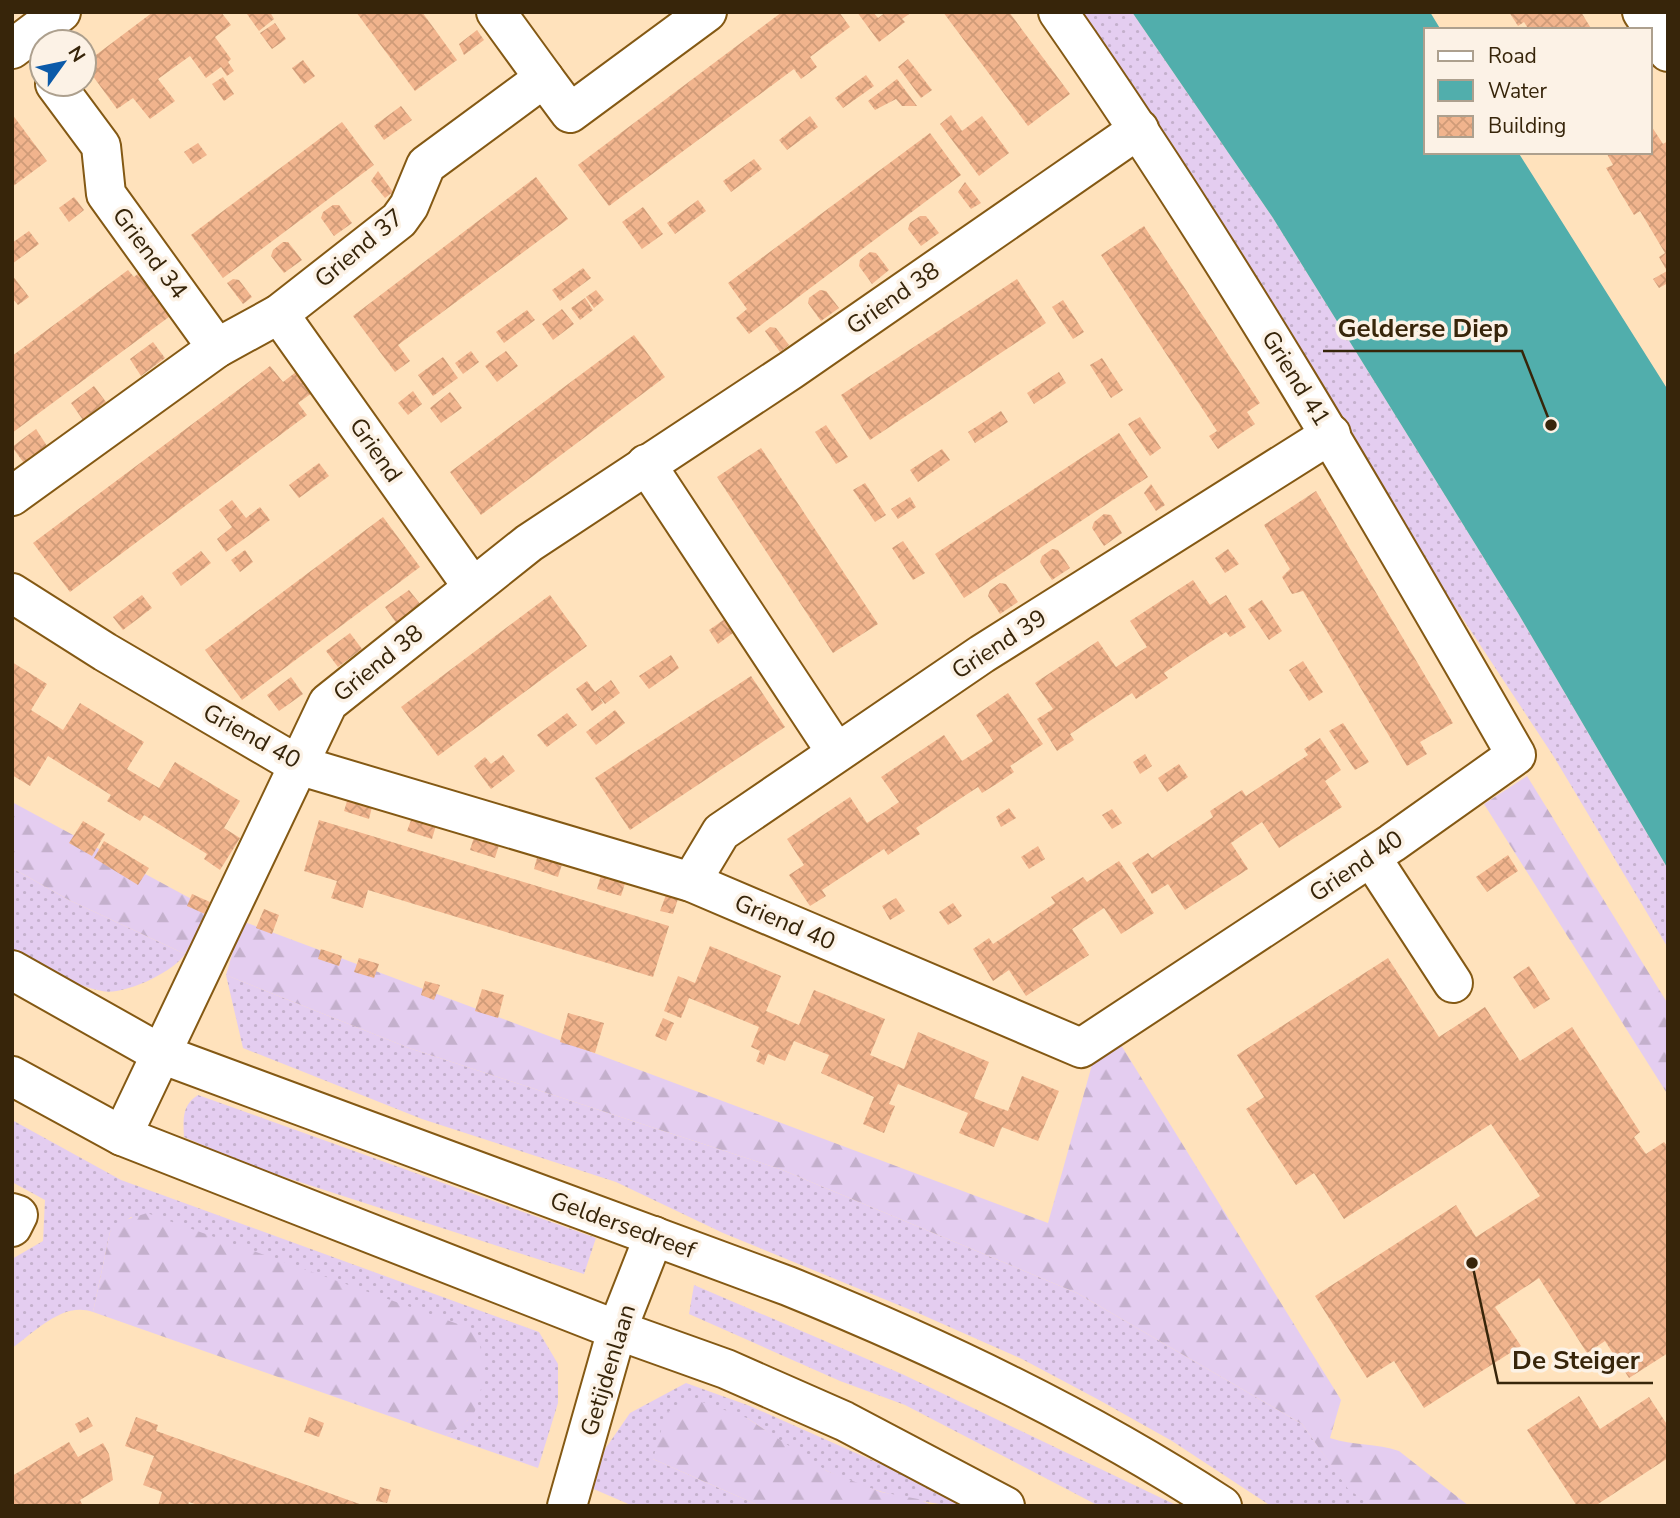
<svg xmlns="http://www.w3.org/2000/svg" width="1680" height="1518" font-family="'Nunito Sans',sans-serif">
<defs>
<pattern id="grass-dots" width="8" height="8" patternUnits="userSpaceOnUse" patternTransform="scale(1.75)"><rect width="8" height="8" fill="#e4cdf0"/><path d="M2 2h.1M6 6h.1" fill="none" stroke="#c4b0cc" stroke-width="1.8" stroke-linecap="round"/></pattern>
<pattern id="forest-firs" width="22" height="20" patternUnits="userSpaceOnUse" patternTransform="scale(1.75)"><rect width="22" height="20" fill="#e4cdf0"/><path d="M5 1l3.5 6h-7zM16 11l3.5 6h-7z" fill="#c4b0cc"/></pattern>
<pattern id="building-cross-hatch" width="8" height="8" patternUnits="userSpaceOnUse" patternTransform="scale(1.75)"><rect width="8" height="8" fill="#f1b48d"/><path d="M0 0l8 8M0 8l8-8" fill="none" stroke="#cf9b78"/></pattern>
</defs>
<rect width="100%" height="100%" fill="#ffe2bc"/>
<g fill="url(#grass-dots)">
<polygon points="1071,12 1132,12 1273,218 1518,613 1668,869 1668,948 1554,757 1289,355"/>
<path d="M12,868L69,900L185,954C174,972 123,996 102,991C76,986 49,970 24,960L12,953Z"/>
<polygon points="226,975 409,1048 780,1169 1077,1293 1302,1424 1348,1488 1372,1506 1271,1506 1172,1441 1099,1400 1022,1359 918,1313 723,1233 616,1182 422,1119 243,1048"/>
<path d="M198,1095L596,1238L584,1274L253,1167L184,1137C183,1119 182,1105 198,1095Z"/>
<path d="M12,1120L121,1180L539,1332L558,1364V1403L538,1468L446,1436L468,1420L131,1217L110,1232L93,1312C63,1301 35,1332 12,1348V1259L43,1241L45,1200L12,1182Z"/>
<polygon points="694,1285 902,1374 1178,1506 1099,1506 905,1405 840,1381 689,1314"/>
<path d="M686,1383L750,1406L975,1506C926,1506 875,1493 829,1472C800,1459 774,1435 747,1418L653,1459L760,1506H633L589,1487L603,1452L630,1413Z"/>
</g>
<g fill="url(#forest-firs)">
<polygon points="1527,776 1668,1004 1668,1095 1484,804"/>
<polygon points="12,802 210,909 185,954 69,900 12,868"/>
<path d="M242,921L1048,1223L1093,1061L1121,1045L1341,1400L1330,1438C1353,1446 1377,1443 1399,1451L1469,1506H1372L1348,1489L1302,1424L1077,1293L780,1169L409,1048L226,975Z"/>
<path d="M147,1213L469,1328C489,1344 484,1389 475,1411C470,1422 455,1429 446,1436L93,1312L110,1232L119,1222Z"/>
<polygon points="691,1398 747,1418 827,1471 881,1492 918,1499 934,1506 760,1506 653,1459 666,1413"/>
</g>
<polygon fill="#51aeac" points="1132,12 1430,12 1441,30 1426,30 1426,152 1518,152 1668,390 1668,869 1518,613 1273,218"/>
<g fill="url(#building-cross-hatch)">
<polygon points="153,12 221,12 231,25 215,37 231,59 228,62 234,71 227,76 221,67 206,78 190,56 158,79 175,101 150,119 133,98 117,109 84,64"/>
<polygon points="250,12 270,12 274,19 259,31 247,14"/>
<polygon points="356,12 422,12 457,60 415,91"/>
<polygon points="782,12 839,12 850,27 810,57 817,67 801,79 794,69 609,206 578,165"/>
<polygon points="857,12 873,12 878,18 886,12 912,12 902,19 905,22 879,42"/>
<polygon points="943,12 1009,12 1070,94 1028,126"/>
<polygon points="1509,12 1581,12 1592,30 1529,30 1524,22 1518,26"/>
<polygon points="275,23 286,39 272,49 260,33"/>
<polygon points="477,30 484,40 464,55 459,44"/>
<polygon points="908,59 932,90 921,98 898,67"/>
<polygon points="303,60 315,76 304,84 292,68"/>
<polygon points="866,75 874,86 843,108 835,98"/>
<polygon points="223,77 234,94 224,101 212,84"/>
<polygon points="897,79 917,106 902,106 896,99 875,110 868,101"/>
<polygon points="401,106 412,120 384,140 374,126"/>
<polygon points="12,114 47,161 12,187"/>
<polygon points="951,115 962,131 982,116 1009,153 979,176 940,124"/>
<polygon points="810,116 818,127 787,150 779,140"/>
<polygon points="342,122 374,165 223,278 191,235"/>
<polygon points="1650,124 1663,144 1668,141 1668,283 1659,288 1653,279 1667,271 1659,257 1665,253 1640,211 1634,215 1620,192 1606,168 1613,165 1606,152 1650,152"/>
<polygon points="930,133 961,175 749,334 736,318 747,309 728,283"/>
<polygon points="198,143 207,155 193,164 184,152"/>
<polygon points="754,159 762,169 731,192 723,181"/>
<polygon points="378,171 393,192 385,198 371,181"/>
<polygon points="536,177 568,219 398,345 410,361 395,372 353,316"/>
<polygon points="965,182 981,203 971,209 958,192"/>
<polygon points="74,197 84,210 69,222 59,208"/>
<polygon points="698,200 706,211 675,234 667,223"/>
<polygon points="333,205 339,205 352,223 334,236 321,218 323,212"/>
<polygon points="643,207 663,234 642,249 622,222"/>
<polygon points="920,216 926,216 939,233 921,246 908,229 910,223"/>
<polygon points="1144,226 1260,403 1247,412 1255,424 1218,449 1209,436 1217,431 1101,255"/>
<polygon points="29,231 39,244 12,264 12,243"/>
<polygon points="283,242 288,242 302,260 284,273 271,256 273,250"/>
<polygon points="870,252 876,253 889,270 872,284 859,266 860,260"/>
<polygon points="145,268 177,311 12,433 12,356 128,270 134,277"/>
<polygon points="583,268 591,278 560,301 552,290"/>
<polygon points="12,275 29,297 18,305 12,298"/>
<polygon points="233,279 239,280 252,297 243,304 227,283"/>
<polygon points="1017,279 1046,323 870,440 841,395"/>
<polygon points="596,290 604,300 594,308 586,297"/>
<polygon points="820,290 826,291 839,308 821,321 808,303 809,298"/>
<polygon points="585,298 593,310 580,320 571,308"/>
<polygon points="1063,300 1084,332 1073,339 1052,307"/>
<polygon points="562,309 574,324 553,340 542,324"/>
<polygon points="527,310 535,320 504,343 496,332"/>
<polygon points="770,327 776,328 789,345 780,352 765,331"/>
<polygon points="634,335 665,377 481,515 450,472"/>
<polygon points="153,342 165,358 141,376 130,359"/>
<polygon points="471,351 479,362 463,374 455,363"/>
<polygon points="506,351 518,366 497,382 485,366"/>
<polygon points="443,357 458,378 433,396 418,375"/>
<polygon points="1102,358 1123,390 1111,398 1090,365"/>
<polygon points="270,366 283,382 296,372 312,393 298,403 307,415 70,592 33,543"/>
<polygon points="1059,372 1066,383 1034,404 1027,393"/>
<polygon points="94,386 106,402 83,420 71,403"/>
<polygon points="413,391 422,404 408,415 398,403"/>
<polygon points="450,392 462,408 441,423 430,408"/>
<polygon points="1001,411 1008,422 975,443 968,432"/>
<polygon points="1140,417 1161,448 1150,456 1128,424"/>
<polygon points="826,425 848,457 836,464 815,432"/>
<polygon points="36,429 47,446 24,463 12,447"/>
<polygon points="1119,433 1148,477 964,598 935,554"/>
<polygon points="761,448 878,624 833,653 717,477"/>
<polygon points="942,449 950,460 918,482 910,470"/>
<polygon points="319,463 329,476 299,498 289,485"/>
<polygon points="865,483 886,515 875,522 853,490"/>
<polygon points="1151,484 1165,505 1156,511 1144,493"/>
<polygon points="1316,491 1453,723 1420,742 1427,754 1407,766 1303,591 1292,594 1282,577 1290,569 1264,525"/>
<polygon points="910,497 916,507 898,519 891,509"/>
<polygon points="232,500 246,518 260,507 270,520 226,552 217,539 232,527 219,510"/>
<polygon points="1104,514 1111,515 1122,533 1104,546 1092,528 1094,522"/>
<polygon points="383,517 420,567 242,700 205,650"/>
<polygon points="903,541 925,573 913,580 892,548"/>
<polygon points="1052,549 1058,550 1070,568 1052,580 1040,562 1042,556"/>
<polygon points="1228,549 1239,564 1225,573 1215,558"/>
<polygon points="245,550 253,562 240,572 231,560"/>
<polygon points="201,551 211,563 181,586 172,573"/>
<polygon points="1193,580 1210,605 1226,595 1246,627 1230,637 1226,632 1195,652 1164,673 1168,678 1136,699 1132,693 1070,734 1074,740 1057,751 1037,719 1053,709 1035,683 1098,641 1116,667 1131,657 1147,647 1130,621"/>
<polygon points="1000,583 1006,584 1018,602 1000,614 988,596 990,590"/>
<polygon points="409,590 421,605 397,624 385,607"/>
<polygon points="142,595 152,608 123,630 113,617"/>
<polygon points="550,595 587,646 438,756 401,707"/>
<polygon points="1262,600 1282,631 1269,640 1248,609"/>
<polygon points="725,619 733,633 718,644 709,630"/>
<polygon points="350,633 362,649 338,667 326,651"/>
<polygon points="671,655 679,668 649,689 639,676"/>
<polygon points="1303,661 1323,692 1309,701 1289,670"/>
<polygon points="12,662 47,684 31,710 63,730 80,703 144,742 127,769 159,788 175,762 240,801 224,828 240,838 220,870 204,859 207,854 144,815 140,821 107,801 111,795 48,756 30,786 12,775"/>
<polygon points="751,676 785,727 630,830 595,778"/>
<polygon points="291,677 303,694 279,711 267,695"/>
<polygon points="611,680 620,693 605,704 597,694 603,703 592,711 576,689 587,681 595,692"/>
<polygon points="1008,693 1043,744 1010,766 1014,772 998,783 982,793 978,787 916,828 920,834 904,844 888,855 884,849 822,890 826,896 810,906 789,875 804,865 787,839 850,797 867,823 883,813 899,802 881,777 944,735 962,761 993,741 976,715"/>
<polygon points="615,710 625,723 596,745 586,732"/>
<polygon points="567,713 577,725 547,747 537,735"/>
<polygon points="1343,723 1369,762 1355,770 1329,731"/>
<polygon points="1320,738 1341,770 1325,781 1342,807 1279,848 1262,822 1231,843 1248,869 1185,910 1168,884 1152,894 1132,863 1148,853 1152,858 1213,817 1210,811 1242,790 1246,796 1308,755 1304,749"/>
<polygon points="1145,754 1152,766 1140,774 1133,762"/>
<polygon points="503,755 515,771 491,789 474,766 485,757 491,764"/>
<polygon points="1179,764 1188,777 1167,792 1158,778"/>
<polygon points="349,795 373,803 369,819 344,811"/>
<polygon points="1009,808 1016,818 1001,827 996,817"/>
<polygon points="1112,809 1122,823 1112,829 1102,815"/>
<polygon points="413,815 437,822 432,839 407,831"/>
<polygon points="319,820 669,926 653,977 368,890 363,908 331,898 337,881 304,871"/>
<polygon points="83,821 105,834 92,856 69,843"/>
<polygon points="475,834 500,842 495,858 470,850"/>
<polygon points="104,841 149,868 138,885 94,858"/>
<polygon points="1038,846 1045,859 1029,869 1021,857"/>
<polygon points="538,854 563,861 558,877 534,869"/>
<polygon points="1508,855 1518,871 1487,892 1476,877"/>
<polygon points="1119,861 1154,913 1121,934 1104,908 1072,929 1089,955 1026,996 1009,970 993,981 973,949 989,938 993,944 1055,903 1051,897 1083,877 1087,882"/>
<polygon points="602,872 626,880 621,896 597,889"/>
<polygon points="192,894 210,902 205,914 187,906"/>
<polygon points="666,895 678,899 673,914 660,911"/>
<polygon points="896,898 905,911 890,920 882,906"/>
<polygon points="953,903 962,916 948,925 939,912"/>
<polygon points="264,909 279,915 272,934 256,928"/>
<polygon points="710,946 781,976 766,1011 799,1025 814,990 885,1019 870,1055 904,1069 918,1032 989,1062 974,1098 991,1105 1008,1111 1022,1076 1059,1091 1038,1141 1002,1127 994,1147 959,1133 968,1113 898,1084 889,1104 895,1106 884,1133 863,1124 874,1097 821,1073 829,1055 794,1041 785,1061 768,1054 764,1065 756,1061 760,1051 751,1047 759,1027 689,998 681,1018 664,1011 678,976 695,983"/>
<polygon points="321,949 342,956 339,966 318,959"/>
<polygon points="359,958 379,964 374,978 354,972"/>
<polygon points="1388,958 1439,1037 1485,1007 1520,1061 1572,1027 1640,1132 1634,1137 1646,1154 1664,1142 1668,1147 1668,1353 1629,1378 1605,1341 1587,1353 1539,1278 1495,1307 1521,1346 1424,1408 1394,1361 1367,1378 1315,1296 1456,1205 1476,1237 1540,1196 1491,1124 1344,1219 1314,1173 1296,1185 1246,1109 1264,1097 1237,1055"/>
<polygon points="1529,966 1550,999 1534,1009 1513,977"/>
<polygon points="425,981 440,985 434,1000 421,995"/>
<polygon points="482,989 504,995 498,1018 475,1011"/>
<polygon points="568,1013 604,1023 595,1053 560,1042"/>
<polygon points="663,1018 674,1023 666,1041 655,1036"/>
<polygon points="1579,1396 1600,1429 1649,1397 1668,1426 1668,1458 1595,1506 1577,1506 1527,1430"/>
<polygon points="88,1417 93,1426 80,1433 75,1424"/>
<polygon points="136,1417 158,1425 156,1431 162,1433 365,1506 201,1506 189,1502 188,1506 158,1506 162,1492 143,1485 154,1456 125,1446"/>
<polygon points="309,1417 324,1423 319,1437 304,1432"/>
<polygon points="69,1442 78,1457 103,1443 109,1454 113,1480 80,1500 83,1506 12,1506 12,1476"/>
<polygon points="380,1487 391,1490 387,1503 376,1501"/>
</g>
<g fill="none" stroke-linecap="round" stroke-linejoin="round">
<defs>
<g id="minor">
<polyline points="496,12 544,78"/>
<polyline points="1642,12 1668,52"/>
<polyline points="12,49 61,12"/>
<polyline points="55,84 101,146 106,194 217,348"/>
<polyline points="279,314 472,586"/>
<polyline points="646,464 836,752"/>
<polyline points="12,496 217,348 279,314 399,220 409,206 426,165 544,78 570,113 707,12"/>
<path d="M12,593L105,652L298,765L691,882L1081,1048L1392,843L1516,755C1371,502 1225,251 1058,12"/>
<polyline points="1371,857 1453,983"/>
<polyline points="691,882 721,832 982,654 1331,434"/>
<polyline points="122,1136 328,703 529,543 791,370 1139,129"/>
<polyline points="12,1213 18,1215 12,1227"/>
<polyline points="567,1506 617,1330 654,1236"/>
</g>
<g id="secondary">
<path d="M12,970L161,1054L788,1286C938,1347 1086,1417 1222,1506"/>
<polyline points="12,1076 122,1136 617,1330 726,1369 844,1421 1005,1506"/>
</g>
</defs>
<use href="#minor" stroke="#845914" stroke-width="42"/>
<use href="#secondary" stroke="#845914" stroke-width="42"/>
<use href="#minor" stroke="#fff" stroke-width="38"/>
<use href="#secondary" stroke="#fff" stroke-width="38"/>
</g>
<g text-anchor="middle" stroke-width="7" stroke-linejoin="round" paint-order="stroke">
<g font-size="24" fill="#37250a" stroke="#fcf2e6">
<text transform="translate(359 248) rotate(-40)" y="8">Griend 37</text>
<text transform="translate(150 253) rotate(53)" y="8">Griend 34</text>
<text transform="translate(893 298) rotate(-35)" y="8">Griend 38</text>
<text transform="translate(1296 378) rotate(58)" y="8">Griend 41</text>
<text transform="translate(376 450) rotate(55)" y="8">Griend</text>
<text transform="translate(999 644) rotate(-33)" y="8">Griend 39</text>
<text transform="translate(378 663) rotate(-39)" y="8">Griend 38</text>
<text transform="translate(252 736) rotate(29)" y="8">Griend 40</text>
<text transform="translate(1356 866) rotate(-34)" y="8">Griend 40</text>
<text transform="translate(785 922) rotate(23)" y="8">Griend 40</text>
<text transform="translate(623 1225) rotate(20)" y="8">Geldersedreef</text>
<text transform="translate(608 1370) rotate(-73)" y="8">Getijdenlaan</text>
</g>
</g>
<path fill="none" stroke="#37250a" stroke-width="2.5" d="M1551 425L1522 351H1323M1472 1263L1498 1383H1653"/>
<g fill="#37250a" stroke="#fcf2e6" stroke-width="2.5">
<circle cx="1551" cy="425" r="7"/>
<circle cx="1472" cy="1263" r="7"/>
</g>
<g font-size="26" text-anchor="middle" font-weight="bold" fill="#37250a" stroke="#fcf2e6" stroke-width="7" stroke-linejoin="round" paint-order="stroke">
<text x="1423" y="337">Gelderse Diep</text>
<text x="1576" y="1369">De Steiger</text>
</g>
<rect width="1680" height="1518" fill="none" stroke="#37250a" stroke-width="28"/>
<rect x="1424" y="28" width="228" height="126" fill="#fcf2e6" stroke="#ada08e" stroke-width="2"/>
<rect x="1438" y="51" width="35" height="10" fill="#ffffff" stroke="#ada08e" stroke-width="2"/>
<text x="1488" y="63" font-size="21" fill="#37250a">Road</text>
<rect x="1438" y="80" width="35" height="21" fill="#51aeac" stroke="#ada08e" stroke-width="2"/>
<text x="1488" y="98" font-size="21" fill="#37250a">Water</text>
<rect x="1438" y="116" width="35" height="21" fill="url(#building-cross-hatch)" stroke="#ada08e" stroke-width="2"/>
<text x="1488" y="133" font-size="21" fill="#37250a">Building</text>
<g transform="translate(63 63) rotate(57)"><circle r="33" fill="#fcf2e6" stroke="#ada08e" stroke-width="2"/>
<path d="M0-5L12 26L0 18L-12 26Z" fill="#0b5aa9"/>
<text y="-10" font-size="19" font-weight="bold" text-anchor="middle" fill="#37250a">N</text>
</g>
</svg>
